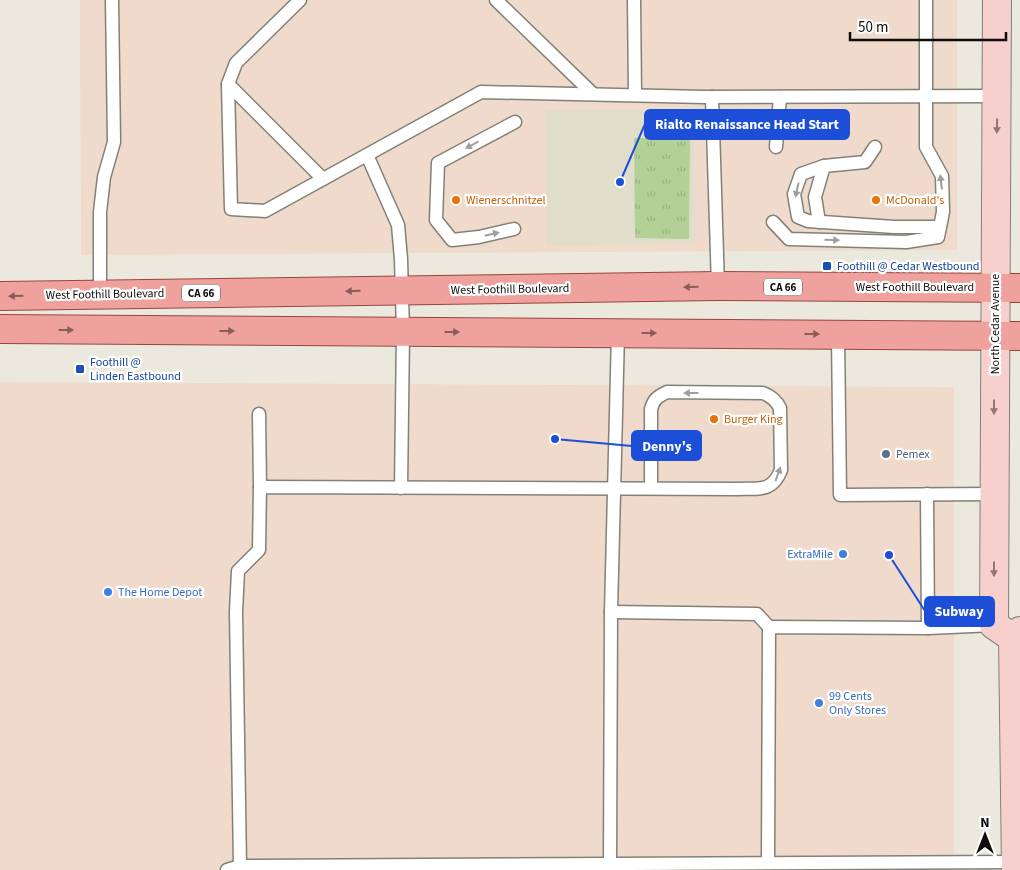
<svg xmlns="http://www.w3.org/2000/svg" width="1020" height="870" font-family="'Source Sans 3',sans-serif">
<defs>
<pattern id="grass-tufts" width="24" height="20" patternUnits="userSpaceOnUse" patternTransform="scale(1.25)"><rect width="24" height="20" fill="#b3d196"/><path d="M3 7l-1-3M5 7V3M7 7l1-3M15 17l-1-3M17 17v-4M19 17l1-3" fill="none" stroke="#99b280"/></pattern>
</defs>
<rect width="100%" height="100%" fill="#ebe9de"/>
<g fill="#efdacc">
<polygon points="80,0 957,0 957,250 81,255"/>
<polygon points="0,382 954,387 954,870 0,870"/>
</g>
<polygon fill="#e0ddcb" points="545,110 684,110 693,121 696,243 547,246"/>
<polygon fill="url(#grass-tufts)" points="634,138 690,138 689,239 635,238"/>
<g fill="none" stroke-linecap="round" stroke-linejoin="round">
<defs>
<g id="service">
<polyline points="300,0 236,63 228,84 231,209 265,211 481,92 705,97 997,96"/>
<polyline points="496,0 593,94"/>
<polyline points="634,0 635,95"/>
<polyline points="228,84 323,179"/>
<polyline points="712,97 718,286"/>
<polyline points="776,147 780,97"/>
<polyline points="875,147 865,162 824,166 801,174 794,194 798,217 808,221 894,227 940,227"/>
<polyline points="367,155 398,225 401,259 403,332 401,488"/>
<polyline points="773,222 789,239 906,242 938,237 943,212 942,176 926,147 926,0"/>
<polyline points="819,222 815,197 824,166"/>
<polyline points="514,229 479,237 452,240 436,220 438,163 515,122"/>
<polyline points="100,294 100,212 104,177 114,142 112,0"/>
<polyline points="838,335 840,495 994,494"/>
<polyline points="259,414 260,487"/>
<polyline points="927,494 928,628"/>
<polyline points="611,612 757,614 769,627"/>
<polyline points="768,863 769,627 928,628 994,625"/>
<polyline points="610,864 611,612 618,333"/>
<path d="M240,866L236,612L238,571L259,550L260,487L737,489C758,488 772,493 781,470L780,408C776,400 771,396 763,393L667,392C657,397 654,399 651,409V488"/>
<polyline points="227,870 240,866 1016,862"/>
</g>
<g id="secondary">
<polyline points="997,0 994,625 1013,638"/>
<polyline points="1016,870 1013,638 1020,631"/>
</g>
<g id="primary">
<polyline points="0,296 718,286 1020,288"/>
<polyline points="0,329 1020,336"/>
</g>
</defs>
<use href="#service" stroke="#828177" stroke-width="15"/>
<use href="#secondary" stroke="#828177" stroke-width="30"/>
<use href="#primary" stroke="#99453e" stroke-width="30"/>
<use href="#service" stroke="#fff" stroke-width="12"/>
<use href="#secondary" stroke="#f7d0ce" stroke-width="28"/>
<use href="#primary" stroke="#efa19d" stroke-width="28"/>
</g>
<defs><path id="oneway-solid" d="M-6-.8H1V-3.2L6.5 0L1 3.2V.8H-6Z" transform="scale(1.25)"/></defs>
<g fill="#8e7875">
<use href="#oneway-solid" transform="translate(997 126) rotate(91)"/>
<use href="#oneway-solid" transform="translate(994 407) rotate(90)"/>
<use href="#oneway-solid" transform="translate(994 569) rotate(90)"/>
</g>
<g fill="#9e9e9d">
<use href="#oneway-solid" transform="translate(472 145) rotate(152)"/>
<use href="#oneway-solid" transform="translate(941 182) rotate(-97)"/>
<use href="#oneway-solid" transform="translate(797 190) rotate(102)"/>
<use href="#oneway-solid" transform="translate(492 234) rotate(-13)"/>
<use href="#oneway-solid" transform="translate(832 240) rotate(2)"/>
<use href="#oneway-solid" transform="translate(691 393) rotate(-180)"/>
<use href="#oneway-solid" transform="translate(778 474) rotate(-70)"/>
</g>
<g fill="#895e5a">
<use href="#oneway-solid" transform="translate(691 287) rotate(179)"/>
<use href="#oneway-solid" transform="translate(353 291) rotate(179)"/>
<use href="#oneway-solid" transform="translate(16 296) rotate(179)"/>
<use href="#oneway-solid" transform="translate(66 330)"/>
<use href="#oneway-solid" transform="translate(227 331)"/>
<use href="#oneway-solid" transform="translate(452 332)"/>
<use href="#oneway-solid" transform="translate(649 333)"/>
<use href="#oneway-solid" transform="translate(812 334)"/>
</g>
<g fill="#e8710a" stroke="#fff" stroke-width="2">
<circle cx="456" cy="200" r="5"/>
<circle cx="876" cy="200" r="5"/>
<circle cx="714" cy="419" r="5"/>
</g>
<g fill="#1a4fb4" stroke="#fff" stroke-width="2">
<rect x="822" y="261" width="10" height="10" rx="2.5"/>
<rect x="75" y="364" width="10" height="10" rx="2.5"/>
</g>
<circle fill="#5c6f8a" stroke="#fff" stroke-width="2" cx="886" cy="454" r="5"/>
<g fill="#3f7fe0" stroke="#fff" stroke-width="2">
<circle cx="843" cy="554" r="5"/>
<circle cx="108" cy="592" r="5"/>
<circle cx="819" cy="703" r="5"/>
</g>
<g text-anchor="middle" stroke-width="4.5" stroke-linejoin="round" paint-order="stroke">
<g fill="#fff" stroke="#565553" stroke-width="1">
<rect x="764" y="278.5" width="38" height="17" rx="4"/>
<rect x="182" y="284.5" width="38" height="17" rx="4"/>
</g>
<g font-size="11" font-weight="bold" fill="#0d0c09">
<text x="783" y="291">CA 66</text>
<text x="201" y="297">CA 66</text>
</g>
<g font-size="12" fill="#c56008" stroke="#fff" text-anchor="start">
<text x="466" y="204">Wienerschnitzel</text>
<text x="886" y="204">McDonald's</text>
<text x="724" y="423">Burger King</text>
</g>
<g font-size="12" fill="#164399" stroke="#fff" text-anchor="start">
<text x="837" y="270">Foothill @ Cedar Westbound</text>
<text x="90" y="366">Foothill @<tspan x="90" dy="14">Linden Eastbound</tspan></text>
</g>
<g font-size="12" fill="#0d0c09" stroke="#fff">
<text x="915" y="291">West Foothill Boulevard</text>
<text transform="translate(510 289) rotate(-1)" y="4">West Foothill Boulevard</text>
<text transform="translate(105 294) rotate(-1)" y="4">West Foothill Boulevard</text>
<text transform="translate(995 324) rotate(-90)" y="4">North Cedar Avenue</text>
</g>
<g font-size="12" fill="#4e5e75" stroke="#fff" text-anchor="start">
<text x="896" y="458">Pemex</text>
</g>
<g font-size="12" fill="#366cbe" stroke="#fff" text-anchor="start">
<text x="833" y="558" text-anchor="end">ExtraMile</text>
<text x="118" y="596">The Home Depot</text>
<text x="829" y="700">99 Cents<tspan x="829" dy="14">Only Stores</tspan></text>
</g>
</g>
<path fill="none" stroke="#1d4ed8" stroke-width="2" d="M620 182L645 124M555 439L632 446M889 555L925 611"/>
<g fill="#1d4ed8" stroke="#fff" stroke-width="2">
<circle cx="620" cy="182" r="5"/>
<circle cx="555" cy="439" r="5"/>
<circle cx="889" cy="555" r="5"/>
</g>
<g fill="#1d4ed8" stroke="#1d4ed8" stroke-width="2">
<rect x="645" y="110" width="204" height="29" rx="5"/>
<rect x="632" y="431" width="69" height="29" rx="5"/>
<rect x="925" y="597" width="69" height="29" rx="5"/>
</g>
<g font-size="14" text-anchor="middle" font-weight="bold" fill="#fff">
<text x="747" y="129">Rialto Renaissance Head Start</text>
<text x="667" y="451">Denny's</text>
<text x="959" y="616">Subway</text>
</g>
<g transform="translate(985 835)" stroke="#ffffff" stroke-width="4" paint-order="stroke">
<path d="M0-4L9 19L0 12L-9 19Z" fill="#0d0c09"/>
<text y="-8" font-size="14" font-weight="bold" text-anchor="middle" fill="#0d0c09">N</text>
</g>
<path d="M850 32v8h156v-8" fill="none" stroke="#0d0c09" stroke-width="2.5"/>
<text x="858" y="32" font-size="15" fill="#0d0c09" stroke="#ffffff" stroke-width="4" paint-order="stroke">50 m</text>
</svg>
